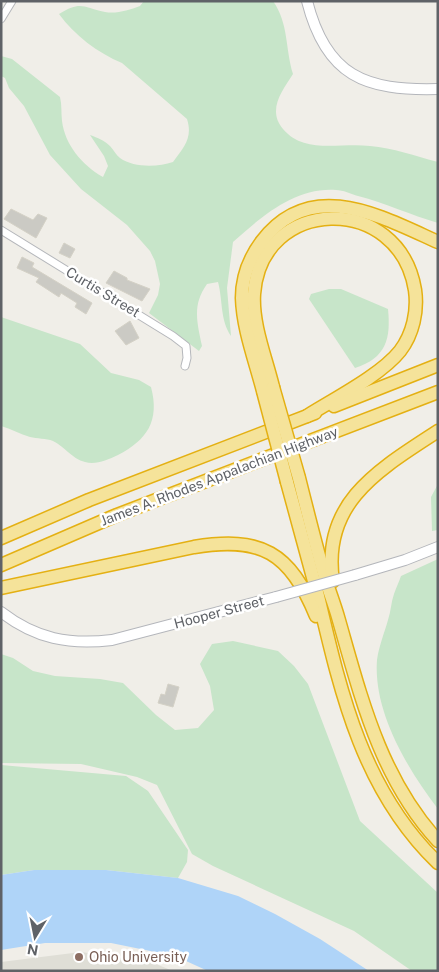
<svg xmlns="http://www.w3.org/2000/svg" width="439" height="972" font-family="'Public Sans',sans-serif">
<rect width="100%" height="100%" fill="#f0eee8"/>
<polygon fill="#dfded6" points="81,952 151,962 173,971 1,971 1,962"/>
<g fill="#c7e5c9">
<path d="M144,1H273C289,24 285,48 293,74C282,91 267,110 283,129C305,155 341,142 370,146C393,148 415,156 438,162V223C411,215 385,203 358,196C351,194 343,190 336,190C295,187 261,217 233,242L227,288L231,336C220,320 223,301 218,282L207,284C192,305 197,322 202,346L199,351L149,313L158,295L160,284L155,261L150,251L127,225L81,189L50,155L24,106L9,88L5,78L1,76V56L12,59L60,97C62,105 61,113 62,121C65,145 82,165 103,177L108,166L104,156L90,135C98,138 104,140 110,146C114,150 116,155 120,158C134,168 158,167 173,162C184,147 193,138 187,119L122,63C98,53 74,35 59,14C82,0 83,8 105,12C117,14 129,10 140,6Z"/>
<path d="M329,289H341L388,309C391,339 386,358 355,368L309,299L311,294Z"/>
<path d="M1,317L80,344L111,373L139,380L151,387C160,421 147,440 118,455C107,460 96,465 85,462C72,459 64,446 53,441C46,438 37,439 30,437C20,434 11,429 1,426Z"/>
<polygon points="438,484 438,530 432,531 431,497"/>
<path d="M438,559V809C408,770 373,712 377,660C379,646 384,634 388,620C391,611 391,602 394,594C396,588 399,582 401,576Z"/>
<polygon points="233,641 278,651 294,666 308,684 360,821 438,893 438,971 412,971 354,931 213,866 192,854 157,785 137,777 81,764 1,763 1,654 13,658 33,671 55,676 100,679 123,683 156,715 175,730 198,728 214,710 210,686 200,664 212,644"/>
<polygon points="1,765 126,776 148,791 188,850 187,862 178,878 106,870 34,870 1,875"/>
</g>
<polygon fill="#afd4f8" points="34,870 106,870 178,878 238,896 275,914 320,939 369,971 208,971 175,956 111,943 45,943 1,950 1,875"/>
<g fill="#cbcac4" stroke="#d4d1c6">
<polygon points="11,209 33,220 38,214 47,218 36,238 4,219"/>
<polygon points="64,243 75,249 70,258 59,253"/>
<polygon points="22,257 34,263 32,267 92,303 86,314 75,307 77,303 61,293 59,297 36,282 39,278 17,268"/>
<polygon points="114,271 127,278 127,280 150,289 142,301 106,283"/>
<polygon points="130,321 139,338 126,345 115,331"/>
<polygon points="168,684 179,687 173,707 158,703 161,694 165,695"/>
</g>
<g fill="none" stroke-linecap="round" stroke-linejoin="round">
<defs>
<g id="street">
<polyline points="1,19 12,1"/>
<polyline points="1,230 173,336 186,346 187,358 185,366"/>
</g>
<g id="secondary">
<path d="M307,1C326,76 365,91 438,89"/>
<polyline points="355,575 405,560 438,547"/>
<path d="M1,612C36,639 69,645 112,640L276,597"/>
</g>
<g id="highway">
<path d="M273,387C266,358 252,324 254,294C261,196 399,192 415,290C418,311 413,334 400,351C381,375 334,399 307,416"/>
<path d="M263,391C255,360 243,329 242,298C242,277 250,257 262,241C311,177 380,216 438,242"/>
<polyline points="334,406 438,365"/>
<path d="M299,478C307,510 315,542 324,574C328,588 334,603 338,617C361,697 380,778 438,841"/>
<path d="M287,482C297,520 308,558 318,596C341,694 363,791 438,863"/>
<polyline points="1,538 89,500 315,413"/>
<polyline points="1,565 117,515 438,392"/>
<path d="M333,581C321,502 380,469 438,431"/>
<path d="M1,588L194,547C261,536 290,552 316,616"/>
</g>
</defs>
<use href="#street" stroke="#b5b7bb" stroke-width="9"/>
<use href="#secondary" stroke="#b4b6bb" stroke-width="12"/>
<use href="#highway" stroke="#e4b013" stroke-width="15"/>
<use href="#street" stroke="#fff" stroke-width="7"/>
<use href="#secondary" stroke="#fff" stroke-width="10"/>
<use href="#highway" stroke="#f5e39a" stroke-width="12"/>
<defs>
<polyline id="secondary-bridge" points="276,597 355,575"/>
<g id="highway-bridge">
<polyline points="273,387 299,478"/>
<polyline points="263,391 287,482"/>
</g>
</defs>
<use href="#secondary-bridge" stroke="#b4b6bb" stroke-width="12" stroke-linecap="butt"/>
<use href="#highway-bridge" stroke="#e4b013" stroke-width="15" stroke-linecap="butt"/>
<use href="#secondary-bridge" stroke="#fff" stroke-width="10"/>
<use href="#highway-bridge" stroke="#f5e39a" stroke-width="12"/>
</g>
<circle fill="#8d6e63" stroke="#fff" stroke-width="2" cx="79" cy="957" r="5"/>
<g text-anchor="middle" stroke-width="5" stroke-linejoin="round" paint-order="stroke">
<g font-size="14" fill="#5f6267" stroke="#fff">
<text transform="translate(103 292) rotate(31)" y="5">Curtis Street</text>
<text transform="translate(219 476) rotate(-21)" y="5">James A. Rhodes Appalachian Highway</text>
<text transform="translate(219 612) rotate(-15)" y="5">Hooper Street</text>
</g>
<g font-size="14" fill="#785e54" stroke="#fff" text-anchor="start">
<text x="89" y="962">Ohio University</text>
</g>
</g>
<rect width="439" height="972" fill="none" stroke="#5f6267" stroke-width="5"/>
<g transform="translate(35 937) rotate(190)" stroke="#ffffff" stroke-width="4" paint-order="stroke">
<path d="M0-4L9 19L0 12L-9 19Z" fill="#5f6267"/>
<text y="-8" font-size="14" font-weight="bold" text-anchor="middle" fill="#5f6267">N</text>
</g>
</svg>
